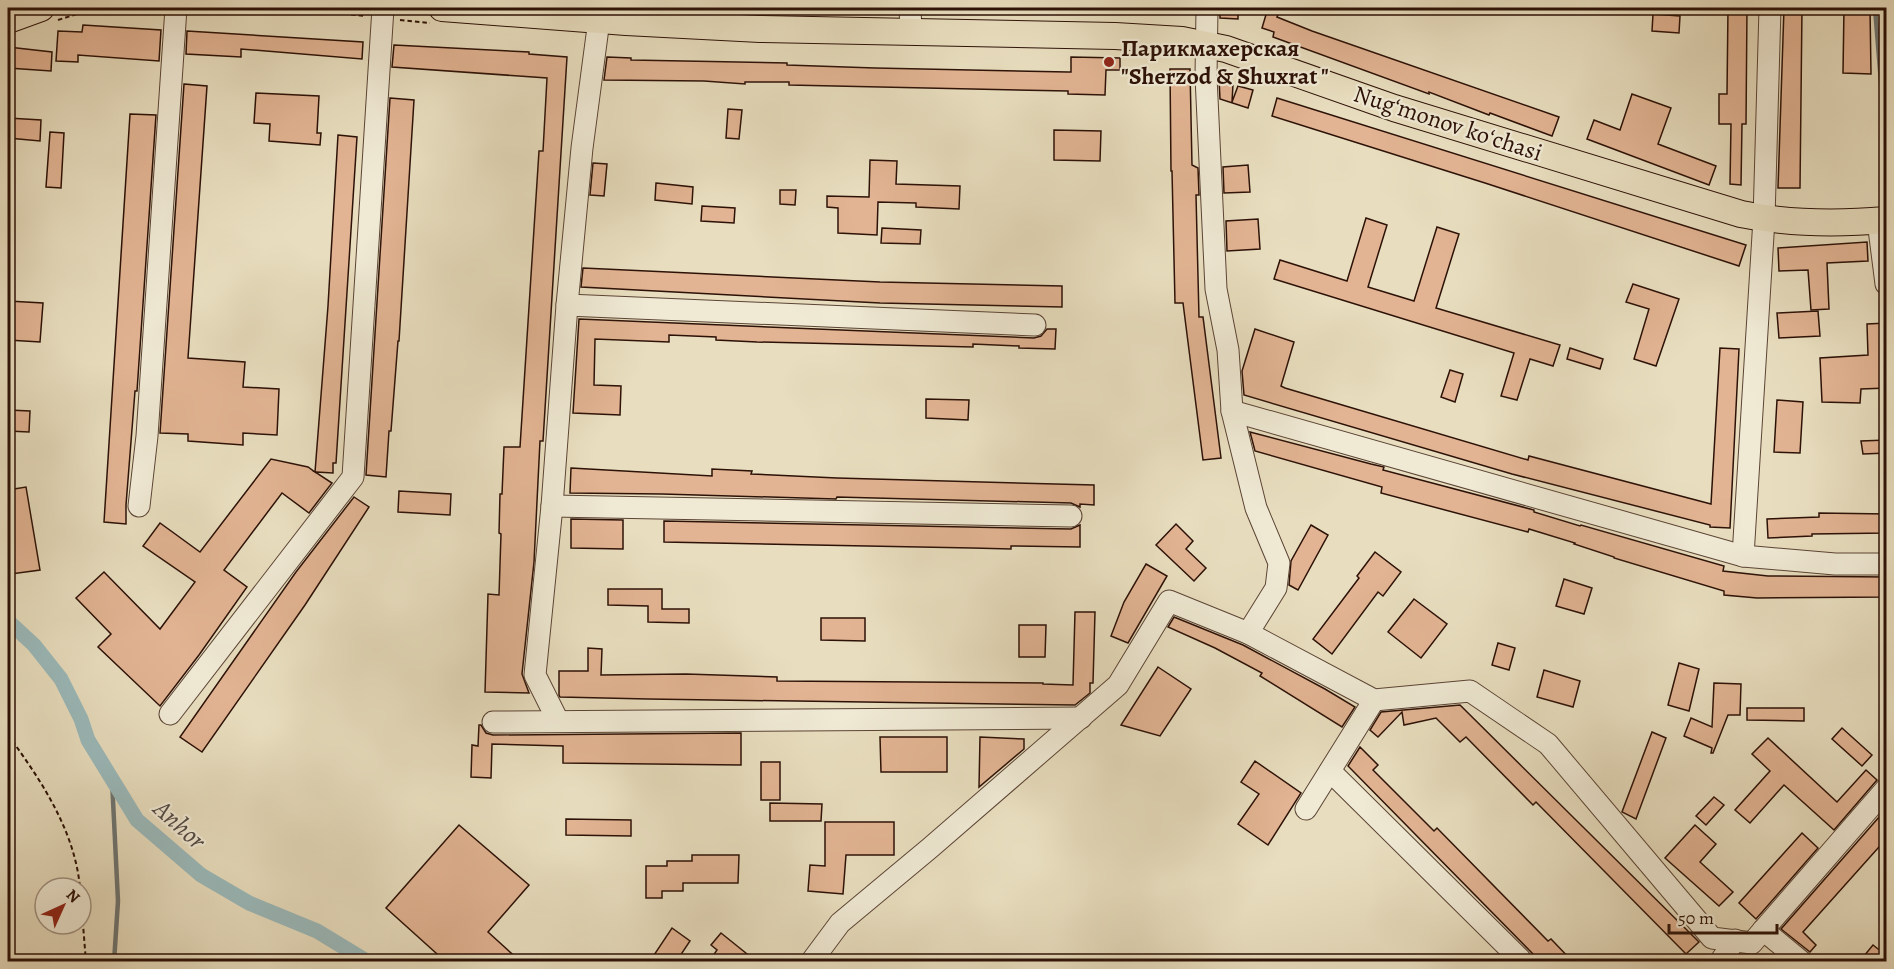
<svg xmlns="http://www.w3.org/2000/svg" width="1894" height="969" font-family="Alegreya,serif">
<rect width="100%" height="100%" fill="#e8debf"/>
<filter id="stains"><feTurbulence type="fractalNoise" baseFrequency=".00333" numOctaves="4"/><feColorMatrix values="0 0 0 0 .2 0 0 0 0 .09 0 0 0 0 .02 0 0 0 .5 -.17"/></filter>
<radialGradient id="worn" r=".72"><stop offset=".6" stop-color="#630" stop-opacity="0"/><stop offset="1" stop-color="#630" stop-opacity=".3"/></radialGradient>
<g fill="none" stroke-linecap="round" stroke-linejoin="round">
<g stroke="#6f7673" stroke-width="4.5">
<polyline points="1875,8 1886,144"/>
<polyline points="112,780 118,901 114,962"/>
</g>
<polyline stroke="#9bbabb" stroke-width="15" points="8,621 34,645 61,679 81,719 88,740 137,820 201,875 249,903 317,931 368,962"/>
</g>
<g fill="#e2b493" stroke="#2c1107" stroke-width="1.5">
<polygon points="1220,8 1238,8 1238,19 1220,18"/>
<polygon points="1268,8 1281,8 1277,17 1312,31 1559,117 1552,136 1490,113 1489,115 1429,92 1429,94 1273,37 1274,32 1262,28"/>
<polygon points="1728,8 1747,8 1746,124 1742,124 1741,185 1730,184 1731,124 1719,124 1719,94 1727,94"/>
<polygon points="1784,8 1802,8 1800,188 1778,188"/>
<polygon points="1844,8 1870,8 1871,74 1843,73"/>
<polygon points="1653,14 1680,16 1679,33 1652,31"/>
<polygon points="83,25 161,30 159,61 78,55 78,62 56,61 58,31 82,32"/>
<polygon points="187,31 363,42 362,59 241,49 241,57 186,54"/>
<polygon points="394,45 529,52 529,54 567,57 543,441 540,441 534,562 522,674 529,693 485,692 488,594 499,595 501,534 499,533 500,494 502,494 504,447 520,447 539,151 543,151 547,78 392,67"/>
<polygon points="8,47 52,52 51,71 8,68"/>
<polygon points="607,57 631,58 631,60 787,63 787,65 875,68 1068,72 1071,72 1071,57 1120,58 1120,70 1106,70 1105,95 1068,94 1068,91 789,85 789,82 745,82 745,84 704,81 604,80"/>
<polygon points="1170,69 1190,69 1192,165 1198,168 1199,195 1196,195 1199,317 1203,317 1221,458 1203,460 1183,303 1175,303 1172,171 1171,171"/>
<polygon points="1219,79 1233,84 1232,102 1238,86 1253,90 1248,108 1220,99"/>
<polygon points="184,84 207,86 188,358 245,362 243,387 279,389 277,435 243,433 243,445 188,441 188,434 160,433"/>
<polygon points="256,93 319,96 317,133 321,133 320,145 269,141 270,124 254,123"/>
<polygon points="1632,94 1671,108 1658,144 1716,166 1709,185 1587,139 1594,120 1620,130"/>
<polygon points="390,98 414,100 399,341 398,341 391,431 389,431 386,477 366,475"/>
<polygon points="1277,98 1746,245 1739,266 1485,183 1272,116"/>
<polygon points="728,109 742,110 739,139 726,138"/>
<polygon points="130,114 156,115 137,391 135,391 126,505 126,524 104,522"/>
<polygon points="8,118 41,120 40,141 8,138"/>
<polygon points="1054,130 1101,131 1100,161 1054,160"/>
<polygon points="50,132 64,133 61,188 46,187"/>
<polygon points="338,135 357,137 336,463 333,463 333,473 315,472 332,483 309,513 282,493 224,570 247,587 199,655 160,706 98,647 111,634 76,598 104,572 160,629 195,582 143,546 160,523 200,552 271,459 308,467 315,472 328,306"/>
<polygon points="870,160 897,161 896,184 960,186 959,209 916,207 916,203 878,202 877,235 838,233 838,208 827,207 827,196 869,197"/>
<polygon points="593,163 607,164 604,196 590,195"/>
<polygon points="1248,165 1250,192 1224,193 1223,167"/>
<polygon points="656,183 693,187 692,204 655,200"/>
<polygon points="780,190 796,190 795,205 780,204"/>
<polygon points="702,206 735,208 734,223 701,221"/>
<polygon points="1366,218 1387,225 1368,287 1414,301 1437,227 1459,234 1436,308 1560,345 1553,366 1530,359 1517,400 1501,396 1514,353 1274,279 1280,260 1347,281"/>
<polygon points="1258,219 1260,249 1227,251 1226,221"/>
<polygon points="882,228 921,230 920,244 881,243"/>
<polygon points="1867,242 1868,261 1827,263 1829,309 1811,310 1808,270 1779,271 1778,248"/>
<polygon points="583,268 880,282 1062,286 1062,307 880,303 581,287"/>
<polygon points="1633,284 1679,299 1656,366 1634,359 1649,309 1626,302"/>
<polygon points="8,301 43,303 40,342 8,340"/>
<polygon points="1818,311 1820,336 1779,338 1777,313"/>
<polygon points="579,319 1034,338 1041,336 1047,329 1056,329 1055,349 1019,348 1019,346 973,344 973,347 757,342 716,340 716,337 669,335 669,342 595,339 594,385 621,386 620,415 573,413"/>
<polygon points="1887,323 1887,388 1861,389 1860,403 1822,402 1820,358 1868,355 1867,324"/>
<polygon points="1255,329 1294,342 1281,386 1285,388 1528,460 1529,456 1711,504 1720,348 1739,349 1730,528 1710,527 1710,525 1512,474 1244,395 1242,371"/>
<polygon points="1570,348 1603,359 1600,369 1567,359"/>
<polygon points="1450,370 1463,374 1455,402 1441,397"/>
<polygon points="926,399 969,400 968,420 926,418"/>
<polygon points="1777,400 1803,402 1800,453 1774,452"/>
<polygon points="8,410 30,411 29,432 8,431"/>
<polygon points="1250,432 1371,464 1384,467 1383,470 1534,510 1534,512 1580,526 1581,525 1724,566 1723,571 1768,576 1887,577 1887,597 1757,598 1724,595 1724,591 1614,558 1614,557 1574,544 1575,543 1529,529 1528,532 1381,493 1382,487 1255,451"/>
<polygon points="1887,440 1887,453 1863,454 1861,441"/>
<polygon points="571,468 712,476 712,469 752,471 751,474 837,478 1094,485 1094,505 1080,504 1080,507 1071,503 837,497 836,499 662,494 570,493"/>
<polygon points="26,487 40,570 11,574 8,555 8,490"/>
<polygon points="399,491 451,494 450,515 398,512"/>
<polygon points="354,497 369,507 305,605 202,752 180,737 296,572"/>
<polygon points="1819,513 1887,514 1887,533 1812,534 1812,536 1768,538 1767,519 1819,517"/>
<polygon points="571,519 623,520 623,549 571,548"/>
<polygon points="664,521 1071,529 1080,525 1080,547 1011,546 1011,549 972,548 664,542"/>
<polygon points="1176,524 1193,541 1186,549 1206,568 1194,581 1156,545"/>
<polygon points="1311,525 1328,535 1298,590 1289,585 1291,561"/>
<polygon points="1375,552 1401,572 1383,596 1378,592 1332,654 1313,639 1359,578 1357,576"/>
<polygon points="1146,564 1167,576 1128,643 1111,636 1124,602"/>
<polygon points="1564,579 1592,588 1584,614 1556,606"/>
<polygon points="608,589 662,589 662,609 689,609 689,623 648,622 648,606 608,605"/>
<polygon points="1414,599 1447,624 1421,658 1388,632"/>
<polygon points="1075,612 1095,612 1093,683 1090,683 1090,693 1075,705 648,699 560,697 559,695 559,671 588,671 588,648 602,649 601,675 686,674 777,677 777,681 1043,683 1043,684 1073,685"/>
<polygon points="1174,617 1243,645 1325,689 1355,707 1342,727 1260,676 1262,673 1215,648 1168,627"/>
<polygon points="821,618 865,618 865,641 821,640"/>
<polygon points="1019,625 1046,625 1045,657 1019,657"/>
<polygon points="1498,643 1515,648 1509,670 1492,665"/>
<polygon points="1679,663 1699,669 1689,711 1668,705"/>
<polygon points="1158,667 1191,689 1160,736 1121,725"/>
<polygon points="1544,670 1580,681 1573,707 1537,697"/>
<polygon points="1714,683 1741,684 1740,715 1728,715 1713,753 1711,753 1712,748 1684,736 1691,718 1712,727"/>
<polygon points="1460,705 1697,940 1699,942 1686,954 1536,802 1533,805 1466,737 1460,742 1436,718 1404,725 1402,712 1378,737 1370,730 1381,712"/>
<polygon points="1747,708 1804,708 1804,721 1747,720"/>
<polygon points="479,725 481,725 486,733 493,735 741,733 741,765 563,763 563,746 492,744 491,778 471,777 472,745 478,746"/>
<polygon points="1842,728 1872,755 1862,766 1832,739"/>
<polygon points="1652,732 1666,738 1636,819 1622,812"/>
<polygon points="880,737 947,737 947,772 881,772"/>
<polygon points="980,737 1024,739 1024,749 979,787"/>
<polygon points="1768,738 1837,802 1866,770 1877,780 1834,830 1784,785 1750,823 1735,810 1770,771 1752,754"/>
<polygon points="1360,747 1378,765 1373,770 1434,831 1437,828 1548,941 1551,939 1573,962 1540,962 1534,955 1348,766"/>
<polygon points="1255,761 1301,793 1268,845 1238,824 1259,794 1241,782"/>
<rect x="761" y="762" width="19" height="38"/>
<polygon points="1714,797 1724,805 1706,825 1696,816"/>
<polygon points="770,803 822,804 821,821 770,821"/>
<polygon points="1887,808 1887,838 1803,932 1816,945 1810,952 1781,929"/>
<polygon points="566,819 631,820 631,836 566,835"/>
<polygon points="825,822 894,822 894,855 846,855 843,894 808,891 810,865 825,866"/>
<polygon points="459,825 529,885 488,932 521,962 446,962 386,908"/>
<polygon points="1695,825 1716,844 1700,862 1733,892 1719,906 1665,858"/>
<polygon points="1802,833 1818,848 1756,919 1739,903"/>
<polygon points="692,855 739,855 738,883 683,883 683,891 662,891 662,898 646,898 646,866 667,866 667,861 692,861"/>
<polygon points="672,928 690,941 676,962 663,962 654,955"/>
<polygon points="721,933 757,962 709,962 717,950 711,945"/>
<polygon points="1873,945 1887,956 1887,962 1859,962"/>
</g>
<g fill="none" stroke-linecap="round" stroke-linejoin="round">
<defs>
<g id="minor">
<polyline points="910,8 911,32"/>
<polyline points="1207,8 1206,77 1216,289 1228,350 1232,411 1256,508 1279,563 1276,588 1248,633"/>
<polyline points="1878,221 1886,284"/>
<polyline points="567,305 1035,325"/>
<polyline points="1232,411 1743,556 1835,564 1886,564"/>
<polyline points="139,506 147,436 176,8"/>
<polyline points="552,506 1071,516"/>
<polyline points="1743,556 1764,219 1770,8"/>
<polyline points="170,714 353,477 383,8"/>
<polyline points="558,721 535,675 552,506 567,305 582,148 599,20"/>
<polyline points="493,722 1081,718"/>
<polyline points="1330,771 1520,959"/>
<polyline points="1306,809 1374,700"/>
<polyline points="1763,930 1802,962"/>
<polyline points="811,962 840,923 930,848 1118,685 1169,601 1248,633 1374,700 1470,691 1548,744 1712,938 1752,943 1886,789"/>
<polyline points="1720,962 1735,940"/>
</g>
<g id="major">
<path d="M442,8L626,22L760,29L1115,36L1182,40L1226,49L1394,108L1741,214C1789,224 1838,224 1886,220"/>
<polyline points="8,20 41,8"/>
</g>
</defs>
<use href="#minor" stroke="#5b4435" stroke-width="23"/>
<use href="#major" stroke="#2c1107" stroke-width="28"/>
<g stroke="#2c1107" stroke-width="2" stroke-dasharray="4.5 3" stroke-linecap="butt">
<polyline points="299,8 364,16"/>
<polyline points="790,8 814,9"/>
<polyline points="58,20 96,8"/>
<polyline points="400,20 430,23"/>
<path d="M8,735C41,780 75,831 80,888"/>
<polyline points="81,899 86,962"/>
</g>
<use href="#minor" stroke="#f0ead5" stroke-width="21"/>
<use href="#major" stroke="#e8debf" stroke-width="26"/>
</g>
<circle fill="#8f2418" stroke="#f0ead5" stroke-width="2" cx="1109" cy="62" r="6"/>
<g text-anchor="middle" stroke-width="4.5" stroke-linejoin="round" paint-order="stroke">
<g font-size="24" font-weight="bold" fill="#2c1107" stroke="#f0ead5" text-anchor="start">
<text x="1121" y="56">Парикмахерская<tspan x="1121" dy="28">"Sherzod &amp; Shuxrat "</tspan></text>
</g>
<g font-size="24" fill="#2c1107" stroke="#f0ead5">
<text transform="translate(1448 123) rotate(18)" y="8">Nugʻmonov koʻchasi</text>
</g>
<g font-size="26" font-style="italic" fill="#534c46" stroke="#f0ead5">
<text transform="translate(180 824) rotate(42)" y="9">Anhor</text>
</g>
</g>
<rect width="1894" height="969" fill="none" stroke="#e8debf" stroke-width="30"/>
<rect x="9" y="9" width="1876" height="951" fill="none" stroke="#2c1107" stroke-width="3"/>
<rect x="15" y="15" width="1864" height="939" fill="none" stroke="#2c1107" stroke-width="1.5"/>
<g transform="translate(63 906) rotate(45)"><circle r="28" fill="#f0ead5" stroke="#a29383" stroke-width="1.5"/>
<path d="M0-4.5L10 22L0 15L-10 22Z" fill="#8f2418"/>
<text y="-9" font-size="16" font-weight="bold" text-anchor="middle" fill="#2c1107">N</text>
</g>
<path d="M1669 924v9h108v-9" fill="none" stroke="#2c1107" stroke-width="3"/>
<text x="1678" y="924" font-size="18" fill="#2c1107" stroke="#f0ead5" stroke-width="4.5" paint-order="stroke">50 m</text>
<rect width="100%" height="100%" filter="url(#stains)"/>
<rect width="100%" height="100%" fill="url(#worn)"/>
</svg>
